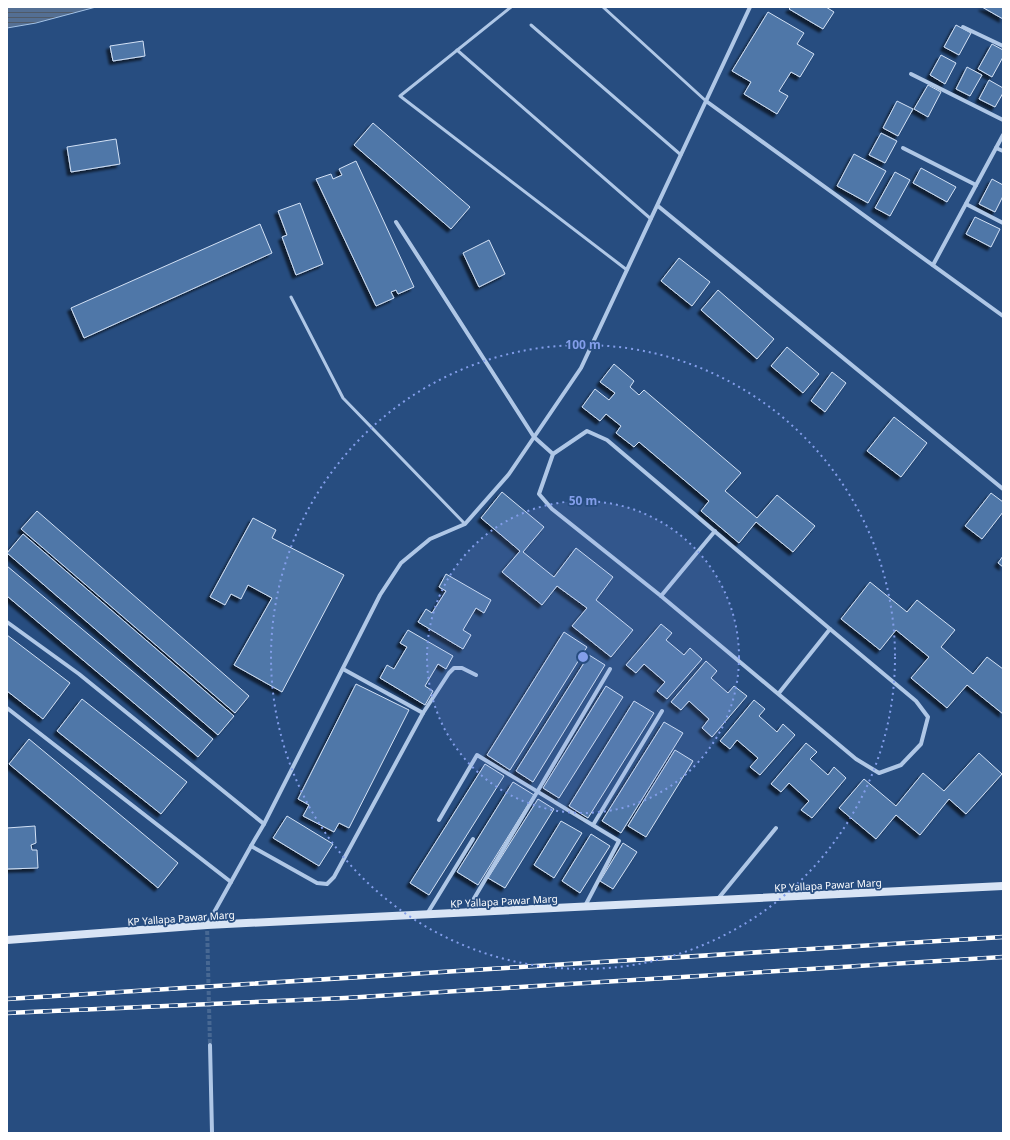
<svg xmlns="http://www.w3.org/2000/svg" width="1010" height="1140" font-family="'Noto Sans',sans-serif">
<defs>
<pattern id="water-rules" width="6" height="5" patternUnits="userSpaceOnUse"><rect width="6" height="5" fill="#546f93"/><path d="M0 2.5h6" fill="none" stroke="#4f5a68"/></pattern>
<filter id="shadow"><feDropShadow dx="-3.5" dy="3.5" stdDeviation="1" flood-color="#0009"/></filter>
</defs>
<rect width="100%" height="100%" fill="#274d80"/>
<polygon fill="url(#water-rules)" stroke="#a3c2e6" points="7,7 96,7 36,23 7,28"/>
<g fill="#5077a8" stroke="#d2e1f5" filter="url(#shadow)">
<polygon points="791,7 826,7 834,12 823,29 789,9"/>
<polygon points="982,7 1003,7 1003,19"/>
<polygon points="768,12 804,33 797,44 814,54 800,77 791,72 779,91 788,96 777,114 744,94 751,82 732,71"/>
<polygon points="956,25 971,33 959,55 944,47"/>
<polygon points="143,41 145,56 113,61 110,46"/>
<polygon points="992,44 1003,50 1003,57 992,77 978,69"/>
<polygon points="941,55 956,63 945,84 930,75"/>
<polygon points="967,67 982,75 970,96 956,89"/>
<polygon points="989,80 1003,88 1003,93 995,107 979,99"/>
<polygon points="928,85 941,92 928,117 914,109"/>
<polygon points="897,101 913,109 898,136 883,128"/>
<polygon points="373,123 470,207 451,229 354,145"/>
<polygon points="881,133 897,141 885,163 869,155"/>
<polygon points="116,139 120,164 71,172 67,147"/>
<polygon points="854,154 886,171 868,203 837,186"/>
<polygon points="356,161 414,287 398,294 396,290 391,292 394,298 376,306 316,179 331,174 333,179 342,175 339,169"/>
<polygon points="921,168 956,187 947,202 913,183"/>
<polygon points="895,172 910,180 890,216 875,208"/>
<polygon points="992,179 1003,185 1003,196 995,212 979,204"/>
<polygon points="300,203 323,264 296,275 282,237 287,235 278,211"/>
<polygon points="975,217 1000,229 991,247 966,234"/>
<polygon points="260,224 272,253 84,338 71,308"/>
<polygon points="489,240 505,274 479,287 463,253"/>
<polygon points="679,258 710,282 692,306 661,281"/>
<polygon points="718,290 774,339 757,359 701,310"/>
<polygon points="787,347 819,374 803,393 771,366"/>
<polygon points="614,364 634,381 630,387 639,395 644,390 741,473 725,491 757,518 777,495 815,526 793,552 756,522 739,543 701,511 709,501 639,442 634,447 616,433 621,426 606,414 600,421 582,407 595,389 609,400 615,393 600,382"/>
<polygon points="832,372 846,383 825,412 811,401"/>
<polygon points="894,417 927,443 901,477 867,451"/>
<polygon points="502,492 544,527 523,552 554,577 576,548 613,577 596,600 633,630 611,657 572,626 587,608 557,586 542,605 502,572 520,551 481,518"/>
<polygon points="991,493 1003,502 1003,512 982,539 965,526"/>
<polygon points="37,511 249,696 235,713 21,529"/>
<polygon points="253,518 276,530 272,538 344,575 282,692 234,665 272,598 248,585 241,599 231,594 225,605 210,597"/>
<polygon points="23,534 234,716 218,735 7,553"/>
<polygon points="1003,556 1003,567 998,563"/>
<polygon points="7,566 213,739 198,757 7,596"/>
<polygon points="446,574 491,600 484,613 476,608 463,630 471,635 463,649 418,622 426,609 432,613 446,591 439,587"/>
<polygon points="870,582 907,612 917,600 955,630 941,647 973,674 987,657 1003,669 1003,714 967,685 947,708 911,678 929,657 896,630 880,650 841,619"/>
<polygon points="661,624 672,633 666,640 684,655 690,648 702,659 667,699 657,691 665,682 644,664 636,673 626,665"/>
<polygon points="408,630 453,656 446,669 438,664 425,686 433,691 425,705 380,678 387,665 394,669 407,647 400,643"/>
<polygon points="564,632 587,647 510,770 487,755"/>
<polygon points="7,635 70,683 43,719 7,691"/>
<polygon points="589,655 605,665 533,782 516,771"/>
<polygon points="706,661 717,671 711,678 728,693 734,686 747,696 712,737 702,728 709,719 689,701 681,710 671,702"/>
<polygon points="356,684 409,710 349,828 339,823 334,832 303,816 309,805 298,799"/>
<polygon points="606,686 623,697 559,798 543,788"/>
<polygon points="82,699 187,782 161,814 57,731"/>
<polygon points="754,700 765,709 759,716 777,732 783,724 795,735 760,775 750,767 758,758 737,740 730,749 720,741"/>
<polygon points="634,701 654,713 588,818 569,806"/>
<polygon points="664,722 683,733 621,833 602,821"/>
<polygon points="29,739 178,863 158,888 9,764"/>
<polygon points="806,743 817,752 810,759 828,775 834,767 846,778 812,818 801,810 809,801 789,783 781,792 771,784"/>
<polygon points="675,750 693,761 646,837 628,826"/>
<polygon points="979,753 1002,774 966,814 949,799 920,835 896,815 876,839 839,808 864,779 896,806 923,773 944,791"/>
<polygon points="485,764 504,776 429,895 410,883"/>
<polygon points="513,782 534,795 478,885 457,872"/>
<polygon points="538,799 554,809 505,888 488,878"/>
<polygon points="287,816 333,844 319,866 273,838"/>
<polygon points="561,821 582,833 554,878 534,865"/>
<polygon points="35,826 36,843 31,845 32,850 37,850 38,868 7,869 7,828"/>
<polygon points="591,834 610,846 580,893 562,881"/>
<polygon points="623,843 637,852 613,889 600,881"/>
</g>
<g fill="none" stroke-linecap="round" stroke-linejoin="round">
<polyline stroke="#476893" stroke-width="4" stroke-dasharray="4 2" stroke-linecap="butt" points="207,925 210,1045"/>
<g stroke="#afc7e6" stroke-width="3">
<polyline points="511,7 400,96 627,270"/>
<polyline points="603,7 706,101"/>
<polyline points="531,25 681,155"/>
<polyline points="457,50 651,219"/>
<polyline points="291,297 343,398 465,524"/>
</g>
<g stroke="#afc7e6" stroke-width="4">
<polyline points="963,27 1003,46"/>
<polyline points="911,74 1003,120"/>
<polyline points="706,101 1003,316"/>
<polyline points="903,148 976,185"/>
<polyline points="996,148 1003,151"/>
<polyline points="966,204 1003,223"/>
<polyline points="658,206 1003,489"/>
<polyline points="396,222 534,437 553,454"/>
<polyline points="933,265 1003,135"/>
<polygon points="587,431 607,440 830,629 916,701 928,717 921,744 901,765 879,773 856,759 661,596 552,509 539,494 553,454"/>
<polyline points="661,596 715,531"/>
<polyline points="7,622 79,674 264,824"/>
<polyline points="343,669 423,713"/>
<polyline points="779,693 830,629"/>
<polyline points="7,708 231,882"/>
<polyline points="439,820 477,755 619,841 585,906"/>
<polyline points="593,825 662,711"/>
<polyline points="251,846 317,883 327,884 334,877 423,713 449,673 454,668 462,668 476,675"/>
<polyline points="717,900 776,828"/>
<polyline points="466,912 610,669"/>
<polyline points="427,914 473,839"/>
<polyline points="207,925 251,846 264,824 380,595 401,563 430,539 465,524 509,474 581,368 750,7"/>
<polyline points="210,1045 212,1133"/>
</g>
<polyline stroke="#d8e4f5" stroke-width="8" points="7,940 207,925 1003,886"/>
<defs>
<g id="rail">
<polyline points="7,999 1003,937"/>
<polyline points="7,1013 345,998 1003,957"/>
</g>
</defs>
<use href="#rail" stroke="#fff" stroke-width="4.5"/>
<use href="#rail" stroke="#274d80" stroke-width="3" stroke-dasharray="9" stroke-linecap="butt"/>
</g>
<circle cx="583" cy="657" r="156" fill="#839eea" fill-opacity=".12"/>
<g fill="none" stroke="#839eea" stroke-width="2" stroke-dasharray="2 4">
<circle cx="583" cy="657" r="156"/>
<circle cx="583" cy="657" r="312"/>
</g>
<g text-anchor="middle" stroke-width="3.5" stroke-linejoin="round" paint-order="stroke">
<g font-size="10" fill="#fff" stroke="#274d80">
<text transform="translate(828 885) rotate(-3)" y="4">KP Yallapa Pawar Marg</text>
<text transform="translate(504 901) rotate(-3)" y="4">KP Yallapa Pawar Marg</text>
<text transform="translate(181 918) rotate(-4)" y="4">KP Yallapa Pawar Marg</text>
</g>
</g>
<circle cx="583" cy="657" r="6" fill="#839eea" stroke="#274d80" stroke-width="2"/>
<g font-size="12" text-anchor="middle" font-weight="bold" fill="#839eea" stroke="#274d80" stroke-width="3.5" stroke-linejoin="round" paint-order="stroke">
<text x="583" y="349">100 m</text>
<text x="583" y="505">50 m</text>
</g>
<rect width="1010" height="1140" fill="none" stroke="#ffffff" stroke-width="16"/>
</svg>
